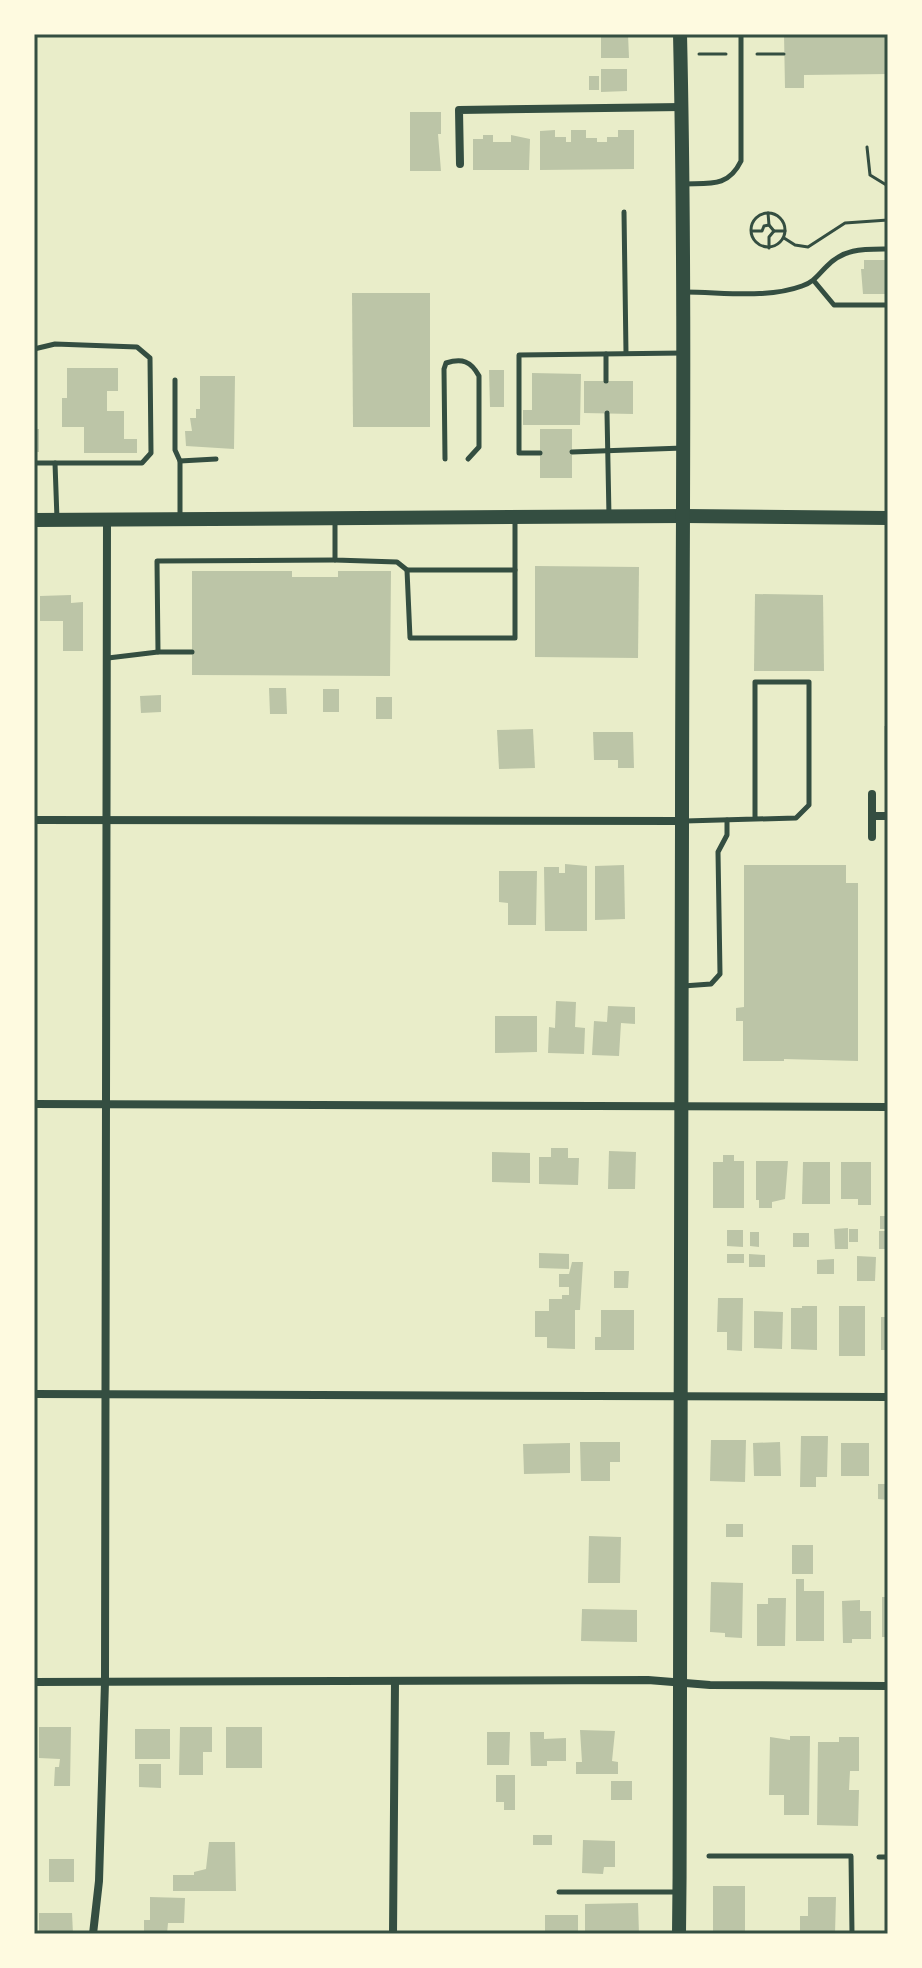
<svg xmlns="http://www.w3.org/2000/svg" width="922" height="1968" font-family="Rubik,sans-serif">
<rect width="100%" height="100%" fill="#e9edc9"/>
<g fill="#bcc5a7">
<polygon points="601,34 628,34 629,58 601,58"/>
<polygon points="784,34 888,36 888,74 804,75 804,88 785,88"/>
<polygon points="601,69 627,69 627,91 601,92"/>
<rect x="589" y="76" width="10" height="14"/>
<polygon points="410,112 441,112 441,134 438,134 441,171 410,171"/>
<polygon points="555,130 555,137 566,137 566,142 571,142 571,130 586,130 586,138 597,138 597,142 607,142 607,137 618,137 618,130 634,130 634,169 540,170 540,131"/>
<polygon points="483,135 493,135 493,142 511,142 511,135 530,139 529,170 473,170 473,139 483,139"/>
<polygon points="864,260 888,260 888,294 863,294 861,269 864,269"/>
<polygon points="352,293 430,293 430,427 353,427"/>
<polygon points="67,368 118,368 118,391 107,391 107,411 124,411 124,439 137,439 137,453 84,453 84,427 62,427 62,398 67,398"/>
<polygon points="489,370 504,370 504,407 490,407"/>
<polygon points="532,373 581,374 580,425 523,425 523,410 532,410"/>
<polygon points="200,376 235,376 234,449 186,446 185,431 192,431 190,418 196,418 196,409 200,409"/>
<polygon points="584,381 633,381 633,414 584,413"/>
<rect x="34" y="429" width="5" height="23"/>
<rect x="540" y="429" width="32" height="49"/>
<polygon points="535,566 639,567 638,658 535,657"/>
<polygon points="192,571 292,571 292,577 338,577 338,571 391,571 390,676 192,675"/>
<polygon points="755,594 823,595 824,671 754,671"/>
<polygon points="71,595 71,603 83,602 83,651 63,651 63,621 40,621 40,596"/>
<polygon points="269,688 286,688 287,714 270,714"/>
<rect x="323" y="689" width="16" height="23"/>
<polygon points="161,695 161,712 141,713 140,696"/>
<rect x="376" y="697" width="16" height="22"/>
<rect x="884" y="726" width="4" height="44"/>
<polygon points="533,729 535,768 499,769 497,730"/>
<polygon points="593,732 633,732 634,768 618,768 618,760 594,760"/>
<polygon points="565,864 587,866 587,931 545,931 544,867 559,867 559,873 565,873"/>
<polygon points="624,865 625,919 595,920 595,866"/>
<polygon points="744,865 846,865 846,883 858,883 858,1061 784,1059 784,1061 743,1061 743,1021 736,1021 736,1008 744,1007"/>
<polygon points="499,871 537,871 536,925 508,925 508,903 499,902"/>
<polygon points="556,1001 576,1002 575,1027 585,1028 584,1054 548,1053 549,1027 555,1028"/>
<polygon points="608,1006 635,1007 635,1024 621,1023 619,1056 592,1055 594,1021 607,1022"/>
<polygon points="495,1016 537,1016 537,1052 495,1053"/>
<polygon points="551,1148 568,1148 568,1158 579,1158 578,1185 539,1184 539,1157 551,1157"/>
<polygon points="609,1151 636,1152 635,1189 608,1189"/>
<polygon points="492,1152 530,1153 530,1183 492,1182"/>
<polygon points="723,1155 734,1155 734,1161 744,1161 744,1208 713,1208 713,1162 723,1162"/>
<polygon points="756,1161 788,1161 785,1199 772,1202 772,1208 759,1208 759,1200 756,1200"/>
<polygon points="803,1162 830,1162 830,1204 802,1204"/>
<polygon points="841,1162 871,1162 871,1205 858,1205 858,1199 841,1199"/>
<rect x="880" y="1216" width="8" height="13"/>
<polygon points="848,1228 848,1249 835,1249 834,1229"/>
<rect x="849" y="1229" width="9" height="13"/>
<polygon points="727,1230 743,1230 743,1247 727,1246"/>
<rect x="879" y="1231" width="9" height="18"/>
<polygon points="750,1232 759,1232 759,1247 750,1246"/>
<rect x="793" y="1233" width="16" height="14"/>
<polygon points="539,1253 569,1254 569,1269 539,1268"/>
<rect x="727" y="1254" width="17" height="9"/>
<polygon points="749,1254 765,1255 765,1267 749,1267"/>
<polygon points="857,1256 876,1257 875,1281 857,1281"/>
<polygon points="834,1259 834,1274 817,1274 817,1260"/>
<polygon points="572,1262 583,1262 580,1310 575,1310 575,1349 547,1348 547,1337 535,1337 535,1311 549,1311 549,1299 562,1299 562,1295 569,1295 569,1287 559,1287 559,1274 569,1274"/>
<polygon points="614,1271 629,1271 628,1288 614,1288"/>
<polygon points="718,1298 743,1298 742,1351 727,1350 727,1332 717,1332"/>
<polygon points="802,1306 817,1306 817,1350 791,1349 791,1308 802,1308"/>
<rect x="839" y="1306" width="26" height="50"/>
<polygon points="601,1310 634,1310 634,1350 595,1350 595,1337 601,1337"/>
<polygon points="754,1311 783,1312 782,1349 754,1348"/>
<rect x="881" y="1317" width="7" height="33"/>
<polygon points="801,1436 828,1436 827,1477 816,1477 816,1487 800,1487"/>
<polygon points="711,1440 746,1440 745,1482 710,1481"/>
<polygon points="580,1442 620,1442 620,1462 610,1462 610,1481 581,1481"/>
<polygon points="780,1442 781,1476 754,1476 753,1443"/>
<polygon points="570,1443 570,1473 524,1474 523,1444"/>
<rect x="841" y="1443" width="28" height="33"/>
<polygon points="878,1484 888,1484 888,1500 878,1499"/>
<rect x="726" y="1524" width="17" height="13"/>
<polygon points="589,1536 621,1537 620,1583 588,1583"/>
<rect x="792" y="1545" width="21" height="29"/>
<polygon points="796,1579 804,1579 804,1591 824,1591 824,1641 796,1641"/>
<polygon points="711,1582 743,1583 742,1638 725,1637 725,1633 710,1632"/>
<rect x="882" y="1597" width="6" height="40"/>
<polygon points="768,1598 786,1598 785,1646 757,1646 757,1604 768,1604"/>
<polygon points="860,1600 860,1611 871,1611 871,1639 852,1639 852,1643 843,1643 842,1601"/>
<polygon points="582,1609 637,1610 637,1642 581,1641"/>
<polygon points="39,1727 71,1727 70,1786 54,1786 55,1767 59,1767 60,1759 39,1758"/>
<polygon points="180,1727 212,1727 212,1752 203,1752 203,1775 179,1775"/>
<rect x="226" y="1727" width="36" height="41"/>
<rect x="135" y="1729" width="35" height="30"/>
<polygon points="580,1730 615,1731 612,1761 618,1762 618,1774 576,1774 576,1762 582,1762"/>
<polygon points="487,1732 510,1732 509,1765 487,1765"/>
<polygon points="530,1732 544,1732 544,1739 566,1738 566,1761 547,1761 547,1766 531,1766"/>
<polygon points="790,1736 810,1736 809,1815 784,1815 784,1795 769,1795 770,1737 790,1740"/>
<polygon points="839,1737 859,1737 859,1771 850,1771 849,1790 859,1790 858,1826 817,1825 818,1742 839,1742"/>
<polygon points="139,1764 161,1764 161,1788 139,1787"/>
<polygon points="496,1775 515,1775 515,1810 504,1810 504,1802 496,1802"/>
<rect x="611" y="1781" width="21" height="19"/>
<rect x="533" y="1835" width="19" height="10"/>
<polygon points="583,1840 615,1841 615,1867 604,1867 603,1874 582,1873"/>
<polygon points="209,1842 235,1842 236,1891 173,1891 173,1875 194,1875 194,1872 206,1869"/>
<rect x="49" y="1859" width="25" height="23"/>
<rect x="713" y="1886" width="32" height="48"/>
<polygon points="150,1897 185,1898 184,1923 168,1923 167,1934 144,1934 144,1920 150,1920"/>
<polygon points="808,1897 836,1897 835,1934 800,1934 800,1916 808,1916"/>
<polygon points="638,1903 639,1934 585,1934 585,1904"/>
<polygon points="39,1913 72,1913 73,1934 39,1934"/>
<rect x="545" y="1915" width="33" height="19"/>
</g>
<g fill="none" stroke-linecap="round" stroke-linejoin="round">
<g stroke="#344e41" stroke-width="3">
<polyline points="699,54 726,54"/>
<polyline points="757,54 784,54"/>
<polyline points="867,147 870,175 888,186"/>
<circle cx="768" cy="230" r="17"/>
<polyline points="768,213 769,225 774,231 785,231"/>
<polyline points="752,231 762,231 764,226 769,225"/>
<polyline points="784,238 795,245 808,247 845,223 888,220"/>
<polyline points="769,248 769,237 774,231"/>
</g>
<g stroke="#344e41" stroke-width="5">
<path d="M683,184C709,183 728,188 741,161V34"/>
<polyline points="624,212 626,353"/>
<polyline points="814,281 834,305 888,305"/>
<path d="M685,292C722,292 767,299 802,286C814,282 818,275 826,267C844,248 863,249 888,249"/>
<polyline points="34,349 55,344 137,347 150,358 151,453 142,463 34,463"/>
<polyline points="606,354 606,381"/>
<polyline points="175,380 175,450 180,461 180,518"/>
<polyline points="607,413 609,516"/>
<polyline points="572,452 683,448"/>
<polyline points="540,453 519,453 519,355 683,353"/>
<path d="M445,459L444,369L446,363C462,358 471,361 479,376V447L468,459"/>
<polyline points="180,461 216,459"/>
<polyline points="55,463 57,519"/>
<polyline points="335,520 335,560 397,562 407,570 515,570"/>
<polyline points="407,570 410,638 515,638 515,521"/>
<polyline points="158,652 157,561 335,560"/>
<polyline points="108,658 158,652 192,652"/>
<polyline points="685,821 796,818 809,805 809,682 755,682 755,818"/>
<polyline points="683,986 711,984 720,974 718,852 727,835 727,820"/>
<polyline points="709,1856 851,1856 852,1934"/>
<polyline points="879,1857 888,1857"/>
<polyline points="559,1892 679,1892"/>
</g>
<g stroke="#344e41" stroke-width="8">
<polyline points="460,164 459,110 682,107"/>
<polyline points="872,816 888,816"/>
<polyline points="34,820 682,821"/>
<polyline points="872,837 872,794"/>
<polyline points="34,1104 888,1107"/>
<polyline points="34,1394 888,1397"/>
<polyline points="34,1682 648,1680 710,1685 888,1686"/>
<polyline points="93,1934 99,1881 105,1682 107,519"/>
<polyline points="393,1934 395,1681"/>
</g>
<g stroke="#344e41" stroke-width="14">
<polyline points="34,520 684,516 888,518"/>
<path d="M679,1934C683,1565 681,1196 682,826C682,562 686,298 680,34"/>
</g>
</g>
<rect width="922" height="1968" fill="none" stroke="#fefae0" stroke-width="72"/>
<rect x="36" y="36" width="850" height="1896" fill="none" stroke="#344e41" stroke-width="3"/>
</svg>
